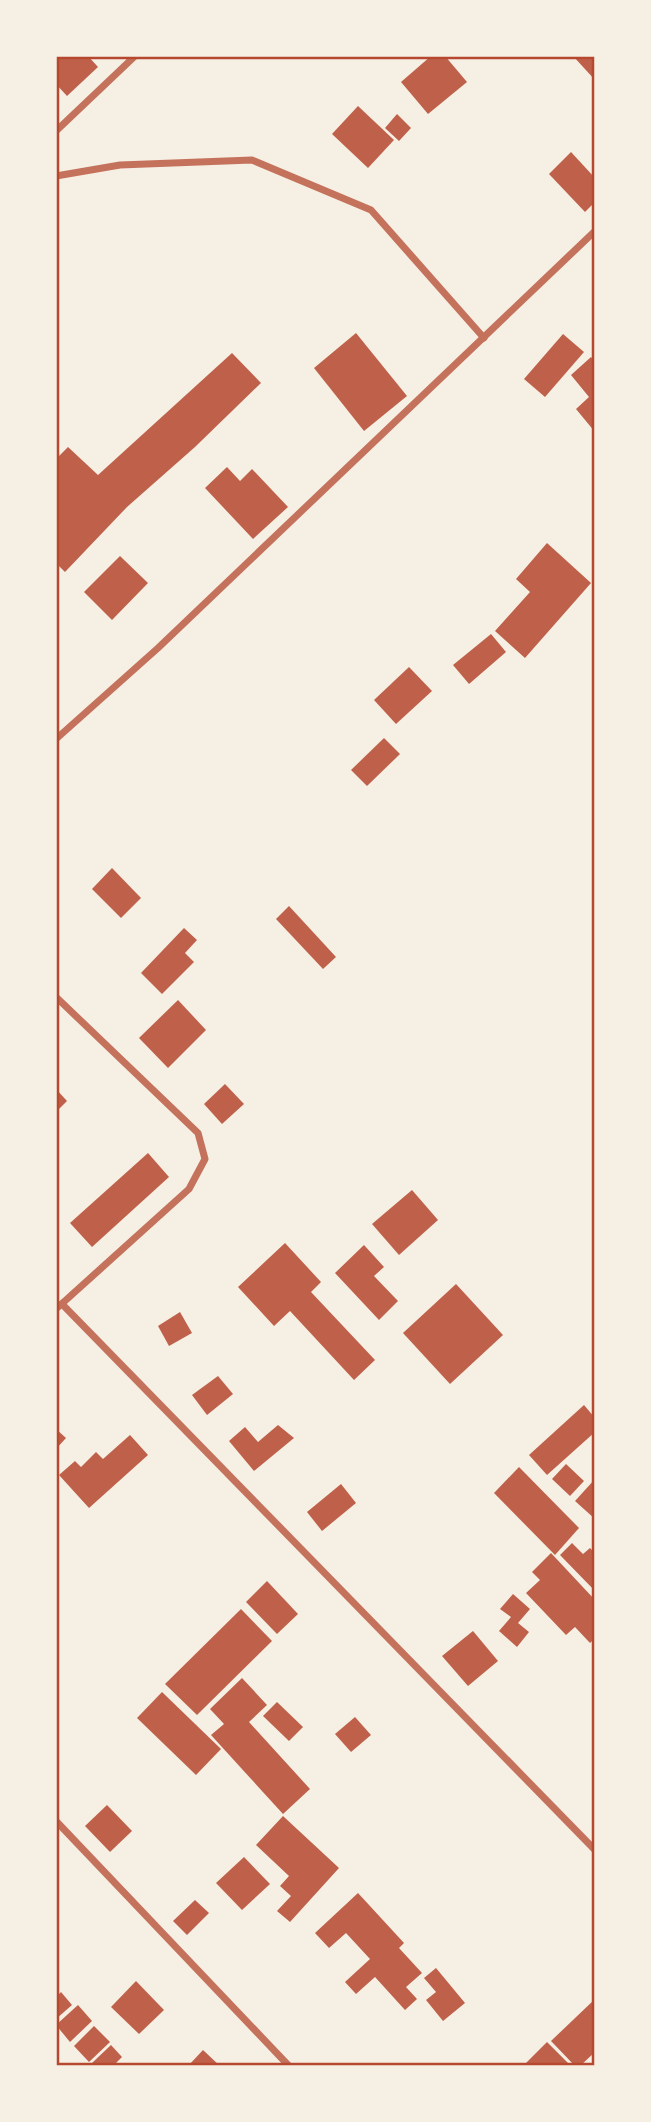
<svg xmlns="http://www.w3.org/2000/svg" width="651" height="2122" font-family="Georgia,serif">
<rect width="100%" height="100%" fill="#f6efe4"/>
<g fill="#bf614a">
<polygon points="58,56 88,56 98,67 67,96 56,84"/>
<polygon points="431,56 445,56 467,82 428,114 401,82"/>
<polygon points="573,56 595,56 595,80"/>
<polygon points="358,106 394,140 368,168 332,134"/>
<polygon points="397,114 411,128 399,141 385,128"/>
<polygon points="571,152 595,178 595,202 585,212 549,174"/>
<polygon points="356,333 407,396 364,431 314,368"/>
<polygon points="563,334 584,352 545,397 524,379"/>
<polygon points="232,353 261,383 195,447 127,507 65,572 56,563 56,459 68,447 98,475"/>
<polygon points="591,357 595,362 595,432 576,409 589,397 571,375"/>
<polygon points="227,467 240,481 252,469 288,507 253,539 205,488"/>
<polygon points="547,543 591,583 525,658 495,631 530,592 516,579"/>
<polygon points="120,556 148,583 112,620 84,592"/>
<polygon points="491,634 506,652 469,684 453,665"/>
<polygon points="409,667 432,691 396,724 374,700"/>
<polygon points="384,738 400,754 367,786 351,770"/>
<polygon points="112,868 141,898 121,918 92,889"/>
<polygon points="289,906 336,957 323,969 276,919"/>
<polygon points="184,928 197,940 185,953 194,962 162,994 141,973"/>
<polygon points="178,1000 206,1030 168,1068 139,1038"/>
<polygon points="225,1084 244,1104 222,1124 204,1104"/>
<polygon points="56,1089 67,1101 56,1112"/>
<polygon points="148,1153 169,1177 92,1247 70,1223"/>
<polygon points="412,1190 438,1220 399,1255 372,1224"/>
<polygon points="285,1243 321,1282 311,1292 375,1360 354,1380 290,1311 274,1326 238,1287"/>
<polygon points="364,1245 384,1267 374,1276 398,1301 379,1320 335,1273"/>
<polygon points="456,1284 503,1335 450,1384 403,1333"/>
<polygon points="180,1312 192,1333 169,1346 158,1326"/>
<polygon points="218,1376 233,1394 207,1415 192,1395"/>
<polygon points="584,1405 595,1418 595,1432 547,1475 529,1455"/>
<polygon points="278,1425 294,1438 254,1471 229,1441 245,1427 258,1442"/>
<polygon points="56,1429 66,1438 56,1449"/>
<polygon points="130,1435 148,1455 89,1508 59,1475 75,1461 81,1467 96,1452 103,1459"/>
<polygon points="566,1464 584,1481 570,1496 552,1479"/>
<polygon points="519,1467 579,1528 555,1555 494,1493"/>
<polygon points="595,1479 595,1519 575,1501"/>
<polygon points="341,1484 356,1503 322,1531 307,1512"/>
<polygon points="572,1543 583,1554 590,1548 595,1553 595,1591 560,1555"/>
<polygon points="551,1553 595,1600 595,1638 590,1643 575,1627 566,1635 526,1593 540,1580 532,1572"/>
<polygon points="267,1581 298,1614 277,1634 246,1602"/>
<polygon points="513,1594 530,1609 518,1623 529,1632 517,1647 499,1631 511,1617 500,1609"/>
<polygon points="241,1609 272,1641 197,1715 165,1684"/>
<polygon points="473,1631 498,1661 468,1686 442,1656"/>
<polygon points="242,1678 267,1705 249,1722 310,1789 283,1814 211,1735 224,1724 210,1709"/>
<polygon points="162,1692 221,1749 196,1775 137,1718"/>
<polygon points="277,1702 303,1727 289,1741 263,1716"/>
<polygon points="355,1717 371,1735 351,1752 335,1734"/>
<polygon points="107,1805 132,1831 110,1852 85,1826"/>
<polygon points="283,1816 339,1868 290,1922 277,1911 291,1896 280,1886 289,1876 256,1845"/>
<polygon points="244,1857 270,1884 242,1910 216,1883"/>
<polygon points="358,1893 404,1943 399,1948 422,1973 406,1987 417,1999 405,2010 375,1977 356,1994 345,1982 370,1959 346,1933 329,1948 315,1933"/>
<polygon points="195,1900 209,1913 187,1935 173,1921"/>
<polygon points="436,1968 465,2003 443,2021 426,2000 436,1992 424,1978"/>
<polygon points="136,1981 164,2010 139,2034 111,2007"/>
<polygon points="61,1992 72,2005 56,2019 56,1997"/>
<polygon points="595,1999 595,2052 580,2066 575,2066 551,2041"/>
<polygon points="78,2005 92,2021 70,2042 56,2025"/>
<polygon points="94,2026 110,2042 89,2062 74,2046"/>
<polygon points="547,2042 571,2066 523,2066"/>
<polygon points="111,2045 122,2057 113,2066 95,2066 92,2063"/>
<polygon points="203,2050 220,2066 188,2066"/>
</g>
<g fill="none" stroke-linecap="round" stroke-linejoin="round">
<g stroke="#c5725c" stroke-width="7">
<polyline points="56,131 135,56"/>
<polyline points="56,176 120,165 252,160 371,210 484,338"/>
<polyline points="56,739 158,648 595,231"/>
<polyline points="56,997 198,1133 205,1159 189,1189 56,1309"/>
<polyline points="62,1304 595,1850"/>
<polyline points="56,1821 289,2066"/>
</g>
</g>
<rect width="651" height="2122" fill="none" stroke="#f6efe4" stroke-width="116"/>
<rect x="58" y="58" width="535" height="2006" fill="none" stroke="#b5482f" stroke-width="2.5"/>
</svg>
